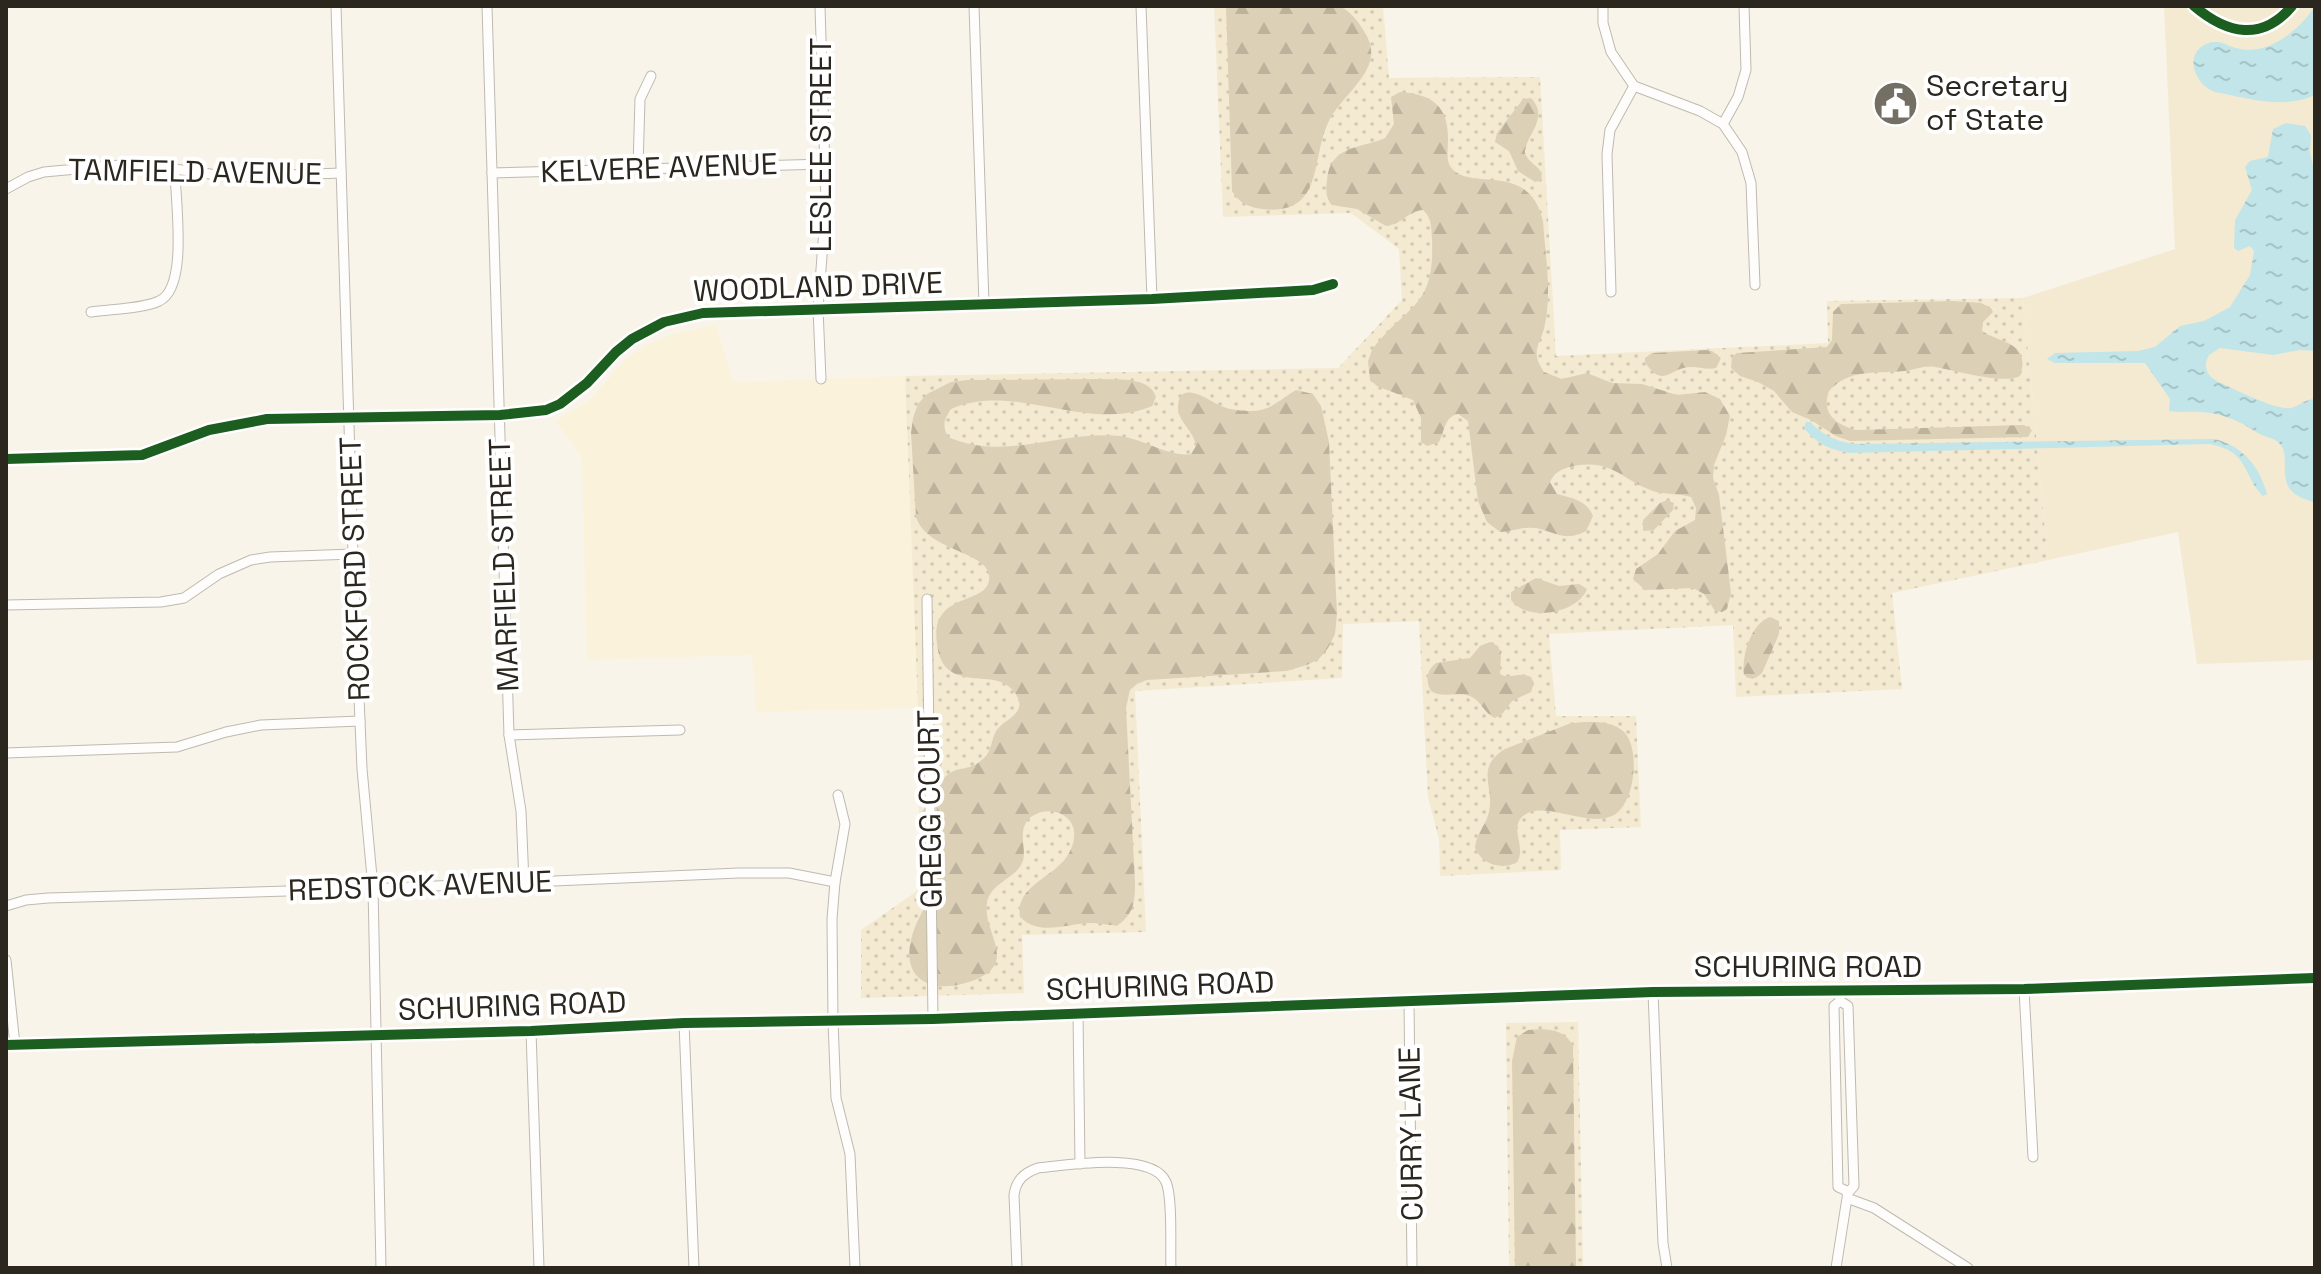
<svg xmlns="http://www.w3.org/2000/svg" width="2321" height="1274" font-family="'Space Grotesk',sans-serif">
<defs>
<pattern id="grass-dots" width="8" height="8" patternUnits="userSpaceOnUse" patternTransform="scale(2)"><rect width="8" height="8" fill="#f4ead1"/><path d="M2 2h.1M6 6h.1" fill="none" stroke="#d1c9b3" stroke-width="1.8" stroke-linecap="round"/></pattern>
<pattern id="forest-firs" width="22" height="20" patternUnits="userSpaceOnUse" patternTransform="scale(2)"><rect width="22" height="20" fill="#dcd1b7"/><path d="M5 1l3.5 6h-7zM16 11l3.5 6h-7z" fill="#bdb39d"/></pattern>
<pattern id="water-ripples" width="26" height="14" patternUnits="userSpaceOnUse" patternTransform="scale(2)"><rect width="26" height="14" fill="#c1e5e8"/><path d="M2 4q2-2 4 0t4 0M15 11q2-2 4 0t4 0" fill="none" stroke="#a6c4c7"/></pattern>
</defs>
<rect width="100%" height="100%" fill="#f9f4e9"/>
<polygon fill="#fbf2db" points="716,325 733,382 905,376 918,708 756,712 752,655 587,660 582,460 569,438 555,421 589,401 625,360 645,346 672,334"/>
<g fill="url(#grass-dots)">
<polygon points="1214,6 1383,6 1389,78 1540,77 1556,356 1828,343 1827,301 2023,298 2048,560 1892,593 1902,689 1736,697 1733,625 1549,634 1556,716 1636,716 1641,827 1560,830 1561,870 1440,876 1439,839 1428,797 1419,621 1343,624 1342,678 1135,691 1146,932 1022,935 1024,993 861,998 861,930 920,889 918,708 905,376 1338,368 1402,300 1399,249 1351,213 1223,217"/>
<polygon points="1578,1022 1583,1268 1509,1268 1506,1023"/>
</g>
<g fill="url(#forest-firs)">
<path d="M1226,6H1340C1351,12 1359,22 1365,33C1388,69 1341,93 1328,123C1311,158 1324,217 1262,209C1248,207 1239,203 1232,191Z"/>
<path d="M1400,92C1434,94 1449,108 1448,141C1448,149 1446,159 1450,166C1468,194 1528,158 1543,221C1545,254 1552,291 1545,324C1541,346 1529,349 1544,372L1562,379L1587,373L1612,383L1642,384L1677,395L1705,392L1720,399L1730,416L1726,435L1714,465L1713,478L1719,495L1731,593L1727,609L1722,612L1715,611L1704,594L1693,588L1645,590L1633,579L1636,569L1658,554L1675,531L1695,520L1696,508L1691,497C1678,493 1665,495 1653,491C1620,479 1611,457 1569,467C1560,470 1554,473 1550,482L1557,494C1571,498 1587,500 1593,516L1586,531C1560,545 1550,526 1527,528C1518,528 1510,532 1500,532L1487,522L1478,501L1468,421L1458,414C1444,417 1445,431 1439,442L1427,446L1421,442V418L1413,400L1377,386L1370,380L1368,361L1372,350C1407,303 1435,310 1432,239C1431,227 1432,218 1423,210C1408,211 1401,225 1386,226L1357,209L1332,205C1325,197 1326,189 1327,180C1330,145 1360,149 1385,138L1394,124L1391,97Z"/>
<path d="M1531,98C1551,119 1523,138 1525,153C1527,161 1538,166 1542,173L1541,180L1535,182L1518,171L1509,151L1495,142L1497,133L1520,103L1523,99Z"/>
<path d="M1953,301L1981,303L1991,308L1993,312L1983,322L1982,331C2002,344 2031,342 2020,376C2004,385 1954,370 1935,367C1925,365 1914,370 1904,371C1877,374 1850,368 1829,391C1821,413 1835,424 1856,430L2024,425L2032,430L2028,437L1850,441L1836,436L1811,420L1792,412L1774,391L1758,382L1740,376L1731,368L1732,357L1737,353L1827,347L1832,340L1833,312L1841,304Z"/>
<path d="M1706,350L1712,351L1721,358L1716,368C1707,370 1700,367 1690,367C1671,367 1663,390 1645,362V358L1652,353Z"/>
<path d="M1103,379C1121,380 1150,377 1156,397L1152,406C1085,434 1016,381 951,409C944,420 942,425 948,437C1005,462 1061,430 1120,436C1143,439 1172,458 1191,454L1196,446C1194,431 1179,423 1178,408C1178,377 1210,401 1221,406C1230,410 1242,411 1252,411C1270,411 1281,399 1296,390L1313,394L1321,406L1329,442L1337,614L1335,634L1328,648L1319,659L1307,665L1286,671L1147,680L1137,684L1130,690L1126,708L1135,883C1135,901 1134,914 1118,925C1108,926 1100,923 1091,923C1067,923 1040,937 1020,917C1014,885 1057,877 1069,853C1092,810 1034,798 1024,827C1020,839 1027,851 1022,863C1015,879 990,883 987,903C982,933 1021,963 972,981C927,997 896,976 915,927C921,912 931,899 934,883C939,859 937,823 936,797C947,757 964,778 984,758C992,751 991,740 996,731C1002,722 1013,719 1018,710C1021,704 1019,699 1015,693C999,670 970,686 949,670C941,664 938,653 937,644C929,588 993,608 989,575C986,551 927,551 916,517L911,433L913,418L918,404L927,394L951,382L967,380Z"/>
<polygon points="1667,500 1674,503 1673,510 1654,530 1643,531 1643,520 1660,503"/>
<path d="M1536,578L1559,586L1579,584L1587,589C1578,613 1528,623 1511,600V592Z"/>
<path d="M1770,617L1779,621V634L1762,673L1757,677L1752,679L1744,675C1741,657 1751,623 1770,617Z"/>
<path d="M1490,642L1498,646L1501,654L1500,674C1509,680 1520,671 1531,677L1534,683L1531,692L1512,701L1503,713L1495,718C1484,714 1482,701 1470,696C1457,691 1443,699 1431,691C1425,680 1427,670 1436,663L1470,658L1480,646Z"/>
<path d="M1571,723C1588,722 1611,719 1624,732C1641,749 1635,806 1612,816C1586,828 1542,798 1522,817C1509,830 1528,849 1516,863C1500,870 1482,864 1475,848C1476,834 1486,825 1489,812C1495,787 1474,768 1505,749Z"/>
<path d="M1528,1030C1545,1028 1566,1028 1573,1047L1576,1268H1515L1512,1061L1517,1037Z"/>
</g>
<polygon fill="#f4ead1" points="2164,6 2315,6 2315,660 2197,664 2178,532 2048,560 2023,298 2175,249"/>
<g fill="url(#water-ripples)">
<path d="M2315,6V95C2283,110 2247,98 2215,92C2195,85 2183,55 2206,44C2218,38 2225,45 2236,48C2267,57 2300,30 2315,6Z"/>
<path d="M2286,123L2305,126L2311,135L2310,152L2315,175V351L2300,350L2273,355L2220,348L2209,355C2203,366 2206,375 2217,381C2232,388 2276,411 2291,408C2300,406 2305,399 2315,399V502C2268,492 2294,460 2280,444C2274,437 2265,438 2258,433C2239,421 2223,413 2200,412C2189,411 2179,413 2169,411L2170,399L2145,363H2055L2047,359L2055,353L2138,351L2155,347L2180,326L2204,321L2230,307L2250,275L2254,251L2250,246L2238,251L2234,248L2235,220L2252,190L2245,167L2250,161L2268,157L2273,129Z"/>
<path d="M1806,422H1810C1825,437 1839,443 1859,444L2214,439C2242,445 2260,467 2267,494L2263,496C2242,475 2250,451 2209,444L1850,453C1830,450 1817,444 1804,428Z"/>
</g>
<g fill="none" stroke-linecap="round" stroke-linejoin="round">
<defs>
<g id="minor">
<polyline points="336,6 353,554 362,769 373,888 381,1268"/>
<polyline points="487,6 509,735 521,811 524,883"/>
<polyline points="820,6 826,203 818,309 821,379"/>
<polyline points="974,6 984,304"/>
<polyline points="1141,6 1152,299"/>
<polyline points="1603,6 1603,23 1611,52 1634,86 1700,111 1723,124 1742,152 1751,183 1755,285"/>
<polyline points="1723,124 1738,97 1746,70 1744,6"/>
<polyline points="638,168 640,99 651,76"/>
<polyline points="492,173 826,164"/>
<polyline points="6,189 28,177 44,172 121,165 154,166 231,177 341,173"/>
<polyline points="1611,292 1607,154 1610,130 1634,86"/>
<path d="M91,312C110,309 143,309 159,301C189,288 175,199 175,170"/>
<polyline points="6,459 142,455 209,430 267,419 500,415 546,410 560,404 587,383 616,352 632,339 664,322 703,313 1152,299 1313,290 1333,284"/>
<polyline points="927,599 933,1019"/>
<polyline points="6,605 161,602 184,598 219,574 251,560 270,557 353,554"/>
<polyline points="509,735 680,730"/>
<polyline points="6,753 177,747 226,732 261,725 360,721"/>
<polyline points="838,795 845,824 835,882 832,919 833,1021 836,1098 850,1154 855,1268"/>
<polyline points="6,906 26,900 48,898 389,888 739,873 789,873 835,882"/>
<polyline points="6,960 15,1045"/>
<polyline points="2024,989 2033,1157"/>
<polyline points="1839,991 1840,1001 1834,1006 1838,1187 1847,1191"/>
<polyline points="1653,992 1663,1243 1667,1268"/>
<polyline points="1409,1001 1412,1268"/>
<polyline points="1840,1001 1848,1006 1854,1186 1847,1194"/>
<polyline points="1078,1013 1080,1164"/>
<polyline points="684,1023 694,1268"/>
<polyline points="531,1031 539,1268"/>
<polyline points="6,1045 531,1031 684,1023 933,1019 1653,992 2024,989 2315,978"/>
<path d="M1017,1268L1014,1195C1016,1180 1024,1173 1038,1168C1067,1165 1153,1151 1166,1182C1173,1198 1170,1248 1171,1268"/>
<polyline points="1836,1268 1847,1198 1874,1208 1968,1268"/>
</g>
</defs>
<use href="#minor" stroke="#bebab0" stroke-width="11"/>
<use href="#minor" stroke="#fefdfc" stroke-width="9"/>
<defs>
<g id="cycleway">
<path d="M2194,6C2227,34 2262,42 2292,6"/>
<polyline points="6,459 142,455 209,430 267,419 500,415 546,410 560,404 587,383 616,352 632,339 664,322 703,313 1152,299 1313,290 1333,284"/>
<polyline points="6,1045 531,1031 684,1023 933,1019 1653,992 2024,989 2315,978"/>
</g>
</defs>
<use href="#cycleway" stroke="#fff" stroke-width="15"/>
<use href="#cycleway" stroke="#1b5e20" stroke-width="10"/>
</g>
<defs>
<symbol id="civic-disc" viewBox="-11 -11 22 22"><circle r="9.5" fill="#736f65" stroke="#fff"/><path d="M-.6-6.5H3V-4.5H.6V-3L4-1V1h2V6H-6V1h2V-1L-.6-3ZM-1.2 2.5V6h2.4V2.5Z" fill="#fff"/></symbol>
</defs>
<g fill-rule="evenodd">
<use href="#civic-disc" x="1870" y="78" width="51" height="51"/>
</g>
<g text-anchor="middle" stroke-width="8" stroke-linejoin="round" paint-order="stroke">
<g font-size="30" fill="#2b271e" stroke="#fff" text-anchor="start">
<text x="1926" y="96">Secretary<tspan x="1926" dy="34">of State</tspan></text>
</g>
<g font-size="30" fill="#2b271e" stroke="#fff">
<text transform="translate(821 145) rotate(-90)" y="10">LESLEE STREET</text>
<text transform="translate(659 168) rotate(-2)" y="10">KELVERE AVENUE</text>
<text transform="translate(195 172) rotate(1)" y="10">TAMFIELD AVENUE</text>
<text transform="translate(818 287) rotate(-2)" y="10">WOODLAND DRIVE</text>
<text transform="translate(504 565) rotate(-92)" y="10">MARFIELD STREET</text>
<text transform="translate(355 569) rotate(-92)" y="10">ROCKFORD STREET</text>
<text transform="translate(930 809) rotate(-91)" y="10">GREGG COURT</text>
<text transform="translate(420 886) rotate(-2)" y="10">REDSTOCK AVENUE</text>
<text x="1808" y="977">SCHURING ROAD</text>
<text transform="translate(1160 986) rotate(-2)" y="10">SCHURING ROAD</text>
<text transform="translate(512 1006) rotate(-2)" y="10">SCHURING ROAD</text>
<text transform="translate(1411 1134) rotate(-91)" y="10">CURRY LANE</text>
</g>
</g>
<rect width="2321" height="1274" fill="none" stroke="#2b271e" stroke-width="16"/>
</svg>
